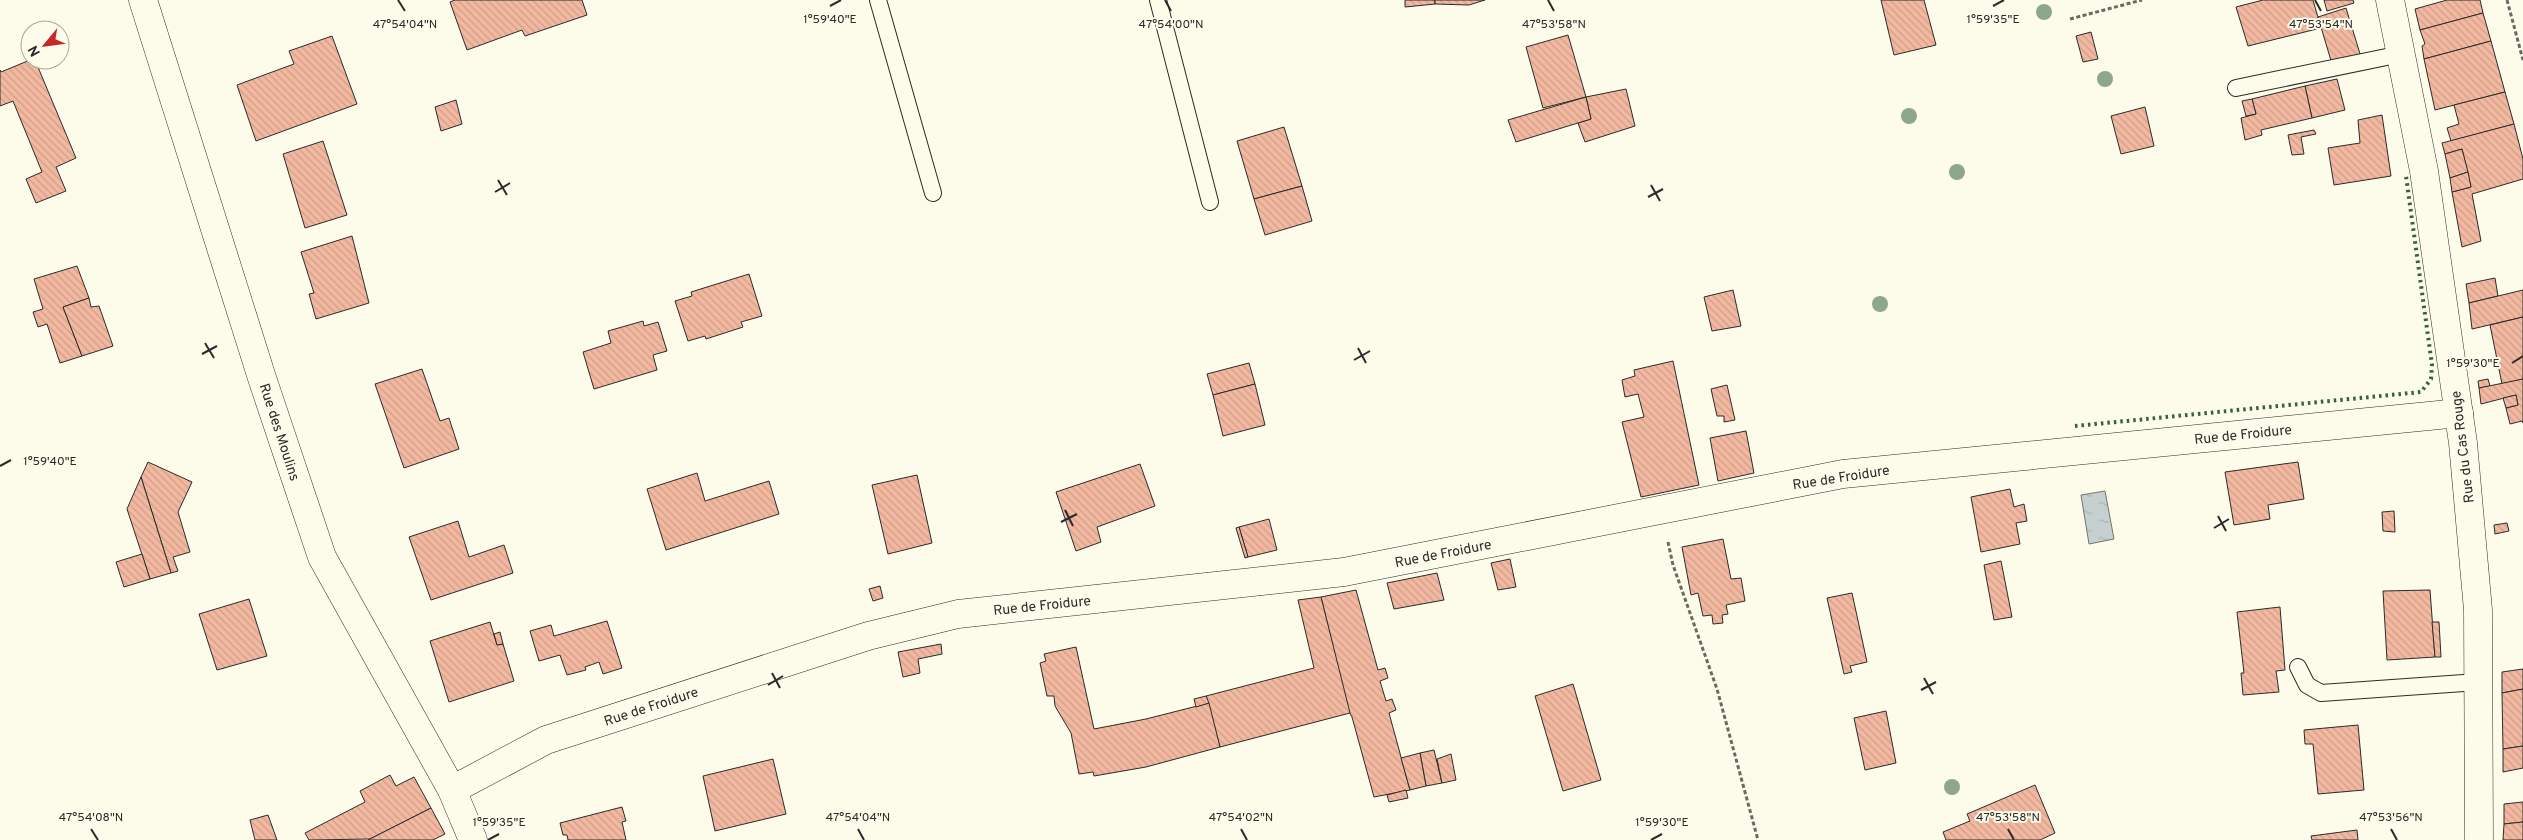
<svg xmlns="http://www.w3.org/2000/svg" width="2523" height="840" font-family="Overpass,sans-serif">
<defs>
<pattern id="water-ripples" width="26" height="14" patternUnits="userSpaceOnUse" patternTransform="scale(1.25)"><rect width="26" height="14" fill="#c7d0d0"/><path d="M2 4q2-2 4 0t4 0M15 11q2-2 4 0t4 0" fill="none" stroke="#abb3b3"/></pattern>
<pattern id="building-back-hatch" width="6" height="6" patternUnits="userSpaceOnUse" patternTransform="scale(1.25)"><rect width="6" height="6" fill="#f2b8a0"/><path d="M-1 5l2 2M0 0l6 6M5-1l2 2" fill="none" stroke="#d09e8a"/></pattern>
</defs>
<rect width="100%" height="100%" fill="#fdfbea"/>
<polygon fill="url(#water-ripples)" stroke="#74746e" points="2105,491 2114,539 2089,544 2081,495"/>
<g fill="url(#building-back-hatch)" stroke="#2b2b2b">
<polygon points="455,0 582,0 587,15 525,36 522,30 467,50 450,2"/>
<polygon points="1405,0 1435,0 1435,4 1405,7"/>
<polygon points="1435,0 1485,0 1469,5 1435,4"/>
<polygon points="1881,0 1924,0 1936,45 1894,55"/>
<polygon points="2263,0 2313,0 2321,28 2248,46 2236,7"/>
<polygon points="2324,0 2353,0 2354,3 2327,11"/>
<polygon points="2447,0 2480,0 2483,13 2420,30 2415,9"/>
<polygon points="2346,8 2361,57 2332,64 2318,17"/>
<polygon points="2483,13 2491,41 2424,59 2422,46 2425,44 2420,30"/>
<polygon points="2091,32 2098,59 2083,62 2076,36"/>
<polygon points="1568,35 1586,97 1543,108 1526,47"/>
<polygon points="332,36 357,104 256,141 237,85 294,64 289,51"/>
<polygon points="2491,41 2505,92 2435,110 2424,59"/>
<polygon points="30,60 35,60 76,158 56,167 66,191 36,203 26,179 42,172 13,101 0,106 0,70 1,72"/>
<polygon points="2337,79 2345,110 2312,118 2305,86"/>
<polygon points="2305,86 2312,118 2261,130 2262,135 2245,140 2241,118 2256,114 2252,99"/>
<polygon points="1626,89 1635,126 1585,142 1578,123 1591,119 1586,97"/>
<polygon points="2505,92 2514,124 2451,141 2447,128 2459,124 2454,105"/>
<polygon points="1586,97 1591,119 1516,142 1508,120"/>
<polygon points="2252,99 2256,114 2246,116 2242,101"/>
<polygon points="456,100 462,124 441,131 435,107"/>
<polygon points="2145,107 2154,146 2121,154 2111,116"/>
<polygon points="2382,115 2391,176 2334,185 2328,148 2360,143 2358,120"/>
<polygon points="2514,124 2523,159 2523,179 2472,194 2481,241 2462,247 2452,192 2471,187 2462,149 2445,154 2442,143"/>
<polygon points="1284,127 1302,186 1254,199 1237,141"/>
<polygon points="2314,130 2316,134 2301,137 2304,154 2292,155 2288,135"/>
<polygon points="323,141 347,215 305,228 283,154"/>
<polygon points="2462,149 2468,172 2450,178 2445,154"/>
<polygon points="2468,172 2471,187 2452,192 2450,178"/>
<polygon points="1302,186 1312,221 1265,235 1254,199"/>
<polygon points="352,236 369,303 316,319 309,294 314,293 301,252"/>
<polygon points="77,266 89,298 63,307 82,356 60,363 47,324 38,327 33,312 43,309 34,279"/>
<polygon points="749,274 762,316 741,322 743,327 706,339 705,336 688,341 675,301 692,296 691,292"/>
<polygon points="2495,278 2498,296 2469,303 2466,284"/>
<polygon points="1733,290 1741,326 1712,331 1704,297"/>
<polygon points="2523,290 2523,317 2472,329 2469,303"/>
<polygon points="89,298 91,307 99,306 113,346 82,356 63,307"/>
<polygon points="2523,317 2523,379 2502,384 2490,325"/>
<polygon points="643,321 644,326 658,322 667,351 653,355 657,370 594,389 583,352 611,343 608,331"/>
<polygon points="1673,361 1699,485 1641,497 1622,422 1644,417 1638,394 1625,397 1622,380 1635,376 1634,370"/>
<polygon points="1249,363 1255,384 1213,395 1207,374"/>
<polygon points="422,369 440,421 449,418 459,449 404,468 375,384"/>
<polygon points="2488,379 2490,386 2479,388 2478,381"/>
<polygon points="2523,379 2523,423 2522,421 2510,424 2506,408 2518,405 2516,395 2481,404 2479,388"/>
<polygon points="1255,384 1265,425 1223,436 1213,395"/>
<polygon points="1727,385 1735,420 1724,422 1724,416 1717,416 1711,389"/>
<polygon points="2516,395 2518,405 2506,408 2503,398"/>
<polygon points="1746,431 1754,473 1718,481 1710,438"/>
<polygon points="148,462 192,482 178,512 190,552 173,557 178,571 171,573 141,477"/>
<polygon points="2298,462 2304,499 2268,505 2270,519 2234,525 2225,472"/>
<polygon points="1140,464 1155,506 1097,527 1101,542 1076,551 1056,492"/>
<polygon points="697,473 705,501 769,481 779,514 666,550 647,489"/>
<polygon points="917,475 932,543 888,554 872,485"/>
<polygon points="141,477 171,573 150,579 127,509"/>
<polygon points="2010,489 2014,507 2024,504 2027,521 2016,523 2020,544 1981,552 1971,497"/>
<polygon points="2394,511 2395,532 2383,531 2382,512"/>
<polygon points="1269,519 1277,550 1248,557 1239,527"/>
<polygon points="458,521 469,557 504,545 513,573 431,600 409,537"/>
<polygon points="2507,523 2509,531 2495,534 2494,525"/>
<polygon points="1239,527 1248,557 1245,558 1236,528"/>
<polygon points="1723,539 1731,579 1741,578 1745,601 1726,605 1728,614 1722,615 1723,623 1713,624 1712,615 1703,616 1698,593 1691,595 1682,547"/>
<polygon points="142,554 150,579 124,587 116,562"/>
<polygon points="1510,559 1516,587 1498,590 1491,563"/>
<polygon points="2001,561 2012,617 1994,620 1984,565"/>
<polygon points="1437,573 1444,600 1394,609 1387,583"/>
<polygon points="880,586 883,598 873,601 869,589"/>
<polygon points="1356,590 1378,670 1385,668 1388,678 1380,681 1386,701 1392,699 1396,710 1389,713 1410,790 1374,797 1352,717 1348,710 1321,597"/>
<polygon points="2430,590 2435,657 2387,660 2383,591"/>
<polygon points="1852,593 1867,662 1850,666 1852,672 1844,674 1827,598"/>
<polygon points="1321,597 1350,713 1220,747 1206,696 1314,668 1298,600"/>
<polygon points="249,599 267,656 217,670 199,614"/>
<polygon points="2280,607 2285,670 2276,671 2279,692 2243,695 2241,673 2244,673 2237,612"/>
<polygon points="607,621 622,668 603,674 599,662 585,667 586,670 567,675 560,655 539,661 530,631 551,625 554,636"/>
<polygon points="490,622 497,645 503,644 514,681 449,702 430,641"/>
<polygon points="2432,622 2439,622 2441,657 2435,657"/>
<polygon points="500,632 503,644 497,645 494,634"/>
<polygon points="941,644 942,654 918,659 920,673 903,677 898,652"/>
<polygon points="1076,647 1094,729 1146,719 1209,703 1220,747 1146,767 1094,776 1093,772 1079,774 1071,733 1055,706 1054,696 1047,696 1040,663 1046,661 1044,654"/>
<polygon points="2523,669 2523,689 2502,693 2502,672"/>
<polygon points="1573,684 1601,780 1563,791 1535,696"/>
<polygon points="2523,689 2523,746 2503,749 2502,693"/>
<polygon points="1206,696 1209,703 1196,707 1194,699"/>
<polygon points="1886,711 1896,763 1865,770 1854,718"/>
<polygon points="2358,725 2364,790 2318,794 2313,744 2305,744 2304,730"/>
<polygon points="2523,746 2523,768 2503,772 2503,749"/>
<polygon points="1434,750 1442,783 1426,786 1420,753"/>
<polygon points="1420,753 1426,786 1410,790 1401,758"/>
<polygon points="1451,754 1456,780 1442,783 1437,759"/>
<polygon points="773,759 786,814 715,831 703,776"/>
<polygon points="390,775 396,786 414,777 431,808 370,839 309,840 305,833 365,802 360,791"/>
<polygon points="2035,785 2055,833 2040,840 1946,840 1943,832 1970,821 1967,814"/>
<polygon points="1406,790 1408,798 1389,802 1387,795"/>
<polygon points="2523,802 2523,822 2504,824 2504,804"/>
<polygon points="622,807 626,821 622,822 626,840 568,840 567,835 563,835 560,823"/>
<polygon points="431,808 445,834 433,840 368,840"/>
<polygon points="268,815 277,840 255,840 250,820"/>
<polygon points="2523,822 2523,840 2503,840 2504,824"/>
<polygon points="2357,830 2358,840 2312,840 2311,836"/>
</g>
<g fill="none" stroke-linecap="round" stroke-linejoin="round">
<defs>
<g id="lane">
<polyline points="878,0 933,193"/>
<polyline points="1158,0 1210,202"/>
<polyline points="2236,88 2401,54"/>
<polyline points="2298,667 2307,685 2321,693 2478,682"/>
</g>
<g id="street">
<polyline points="143,0 262,378 322,557 452,790 473,840"/>
<polyline points="2390,0 2424,171 2463,443 2478,610 2479,840"/>
<polyline points="452,790 546,740 868,636 958,614 1344,572 1843,474 2459,413"/>
</g>
</defs>
<use href="#lane" stroke="#2b2b2b" stroke-width="18"/>
<use href="#street" stroke="#2b2b2b" stroke-width="29"/>
<g stroke="#6a6964" stroke-width="3" stroke-dasharray="4 2.5" stroke-linecap="butt">
<polyline points="2507,0 2523,60"/>
<polyline points="2070,19 2142,0"/>
<polyline points="1668,542 1673,565 1717,689 1758,840"/>
</g>
<use href="#lane" stroke="#fdfbea" stroke-width="16"/>
<use href="#street" stroke="#fdfbea" stroke-width="28"/>
<polyline stroke="#34623c" stroke-width="4" stroke-dasharray="2.5 4" stroke-linecap="butt" points="2075,426 2421,392 2431,379 2432,365 2406,176"/>
</g>
<g fill="#8ea78a">
<circle cx="2044" cy="12" r="8"/>
<circle cx="2105" cy="79" r="8"/>
<circle cx="1909" cy="116" r="8"/>
<circle cx="1957" cy="172" r="8"/>
<circle cx="1880" cy="304" r="8"/>
<circle cx="1952" cy="787" r="8"/>
</g>
<path fill="none" stroke="#2b2b2b" stroke-width="2" d="M398,0L405,11M1165,0L1171,11M1548,0L1554,11M2315,0L2321,11M830,6L841,0M1993,6L2004,0M498,180L507,195M1651,185L1660,201M495,192L510,183M1648,197L1663,189M205,343L214,358M1358,348L1366,363M202,354L217,346M1354,360L1370,351M2512,363L2523,356M0,466L11,460M1065,510L1073,526M2218,516L2226,531M1061,522L1077,514M2214,528L2229,519M772,673L780,688M1924,678L1933,694M768,685L783,676M1921,690L1936,682M91,829L98,840M858,829L864,840M1241,829L1247,840M2008,829L2014,840M2391,829L2397,840M488,840L499,834M1651,840L1662,834"/>
<g text-anchor="middle" stroke-width="4" stroke-linejoin="round" paint-order="stroke">
<g font-size="14" fill="#2b2b2b" stroke="#fdfbea">
<text transform="translate(280 432) rotate(72)" y="5">Rue des Moulins</text>
<text transform="translate(2243 434) rotate(-6)" y="5">Rue de Froidure</text>
<text transform="translate(2462 447) rotate(-97)" y="5">Rue du Cas Rouge</text>
<text transform="translate(1841 477) rotate(-9)" y="5">Rue de Froidure</text>
<text transform="translate(1443 553) rotate(-11)" y="5">Rue de Froidure</text>
<text transform="translate(1042 605) rotate(-6)" y="5">Rue de Froidure</text>
<text transform="translate(651 706) rotate(-18)" y="5">Rue de Froidure</text>
</g>
</g>
<g font-size="12" text-anchor="middle" fill="#2b2b2b" stroke="#fdfbea" stroke-width="4" stroke-linejoin="round" paint-order="stroke">
<text x="830" y="23">1°59'40"E</text>
<text x="1993" y="23">1°59'35"E</text>
<text x="405" y="28">47°54'04"N</text>
<text x="1171" y="28">47°54'00"N</text>
<text x="1554" y="28">47°53'58"N</text>
<text x="2321" y="28">47°53'54"N</text>
<text x="2473" y="367">1°59'30"E</text>
<text x="50" y="465">1°59'40"E</text>
<text x="91" y="821">47°54'08"N</text>
<text x="858" y="821">47°54'04"N</text>
<text x="1241" y="821">47°54'02"N</text>
<text x="2008" y="821">47°53'58"N</text>
<text x="2391" y="821">47°53'56"N</text>
<text x="499" y="826">1°59'35"E</text>
<text x="1662" y="826">1°59'30"E</text>
</g>
<g transform="translate(45 45) rotate(241)"><circle r="24" fill="#fdfbea" stroke="#a9a89e"/>
<path d="M0-4L9 19L0 12L-9 19Z" fill="#c62828"/>
<text y="-8" font-size="14" font-weight="bold" text-anchor="middle" fill="#2b2b2b">N</text>
</g>
</svg>
